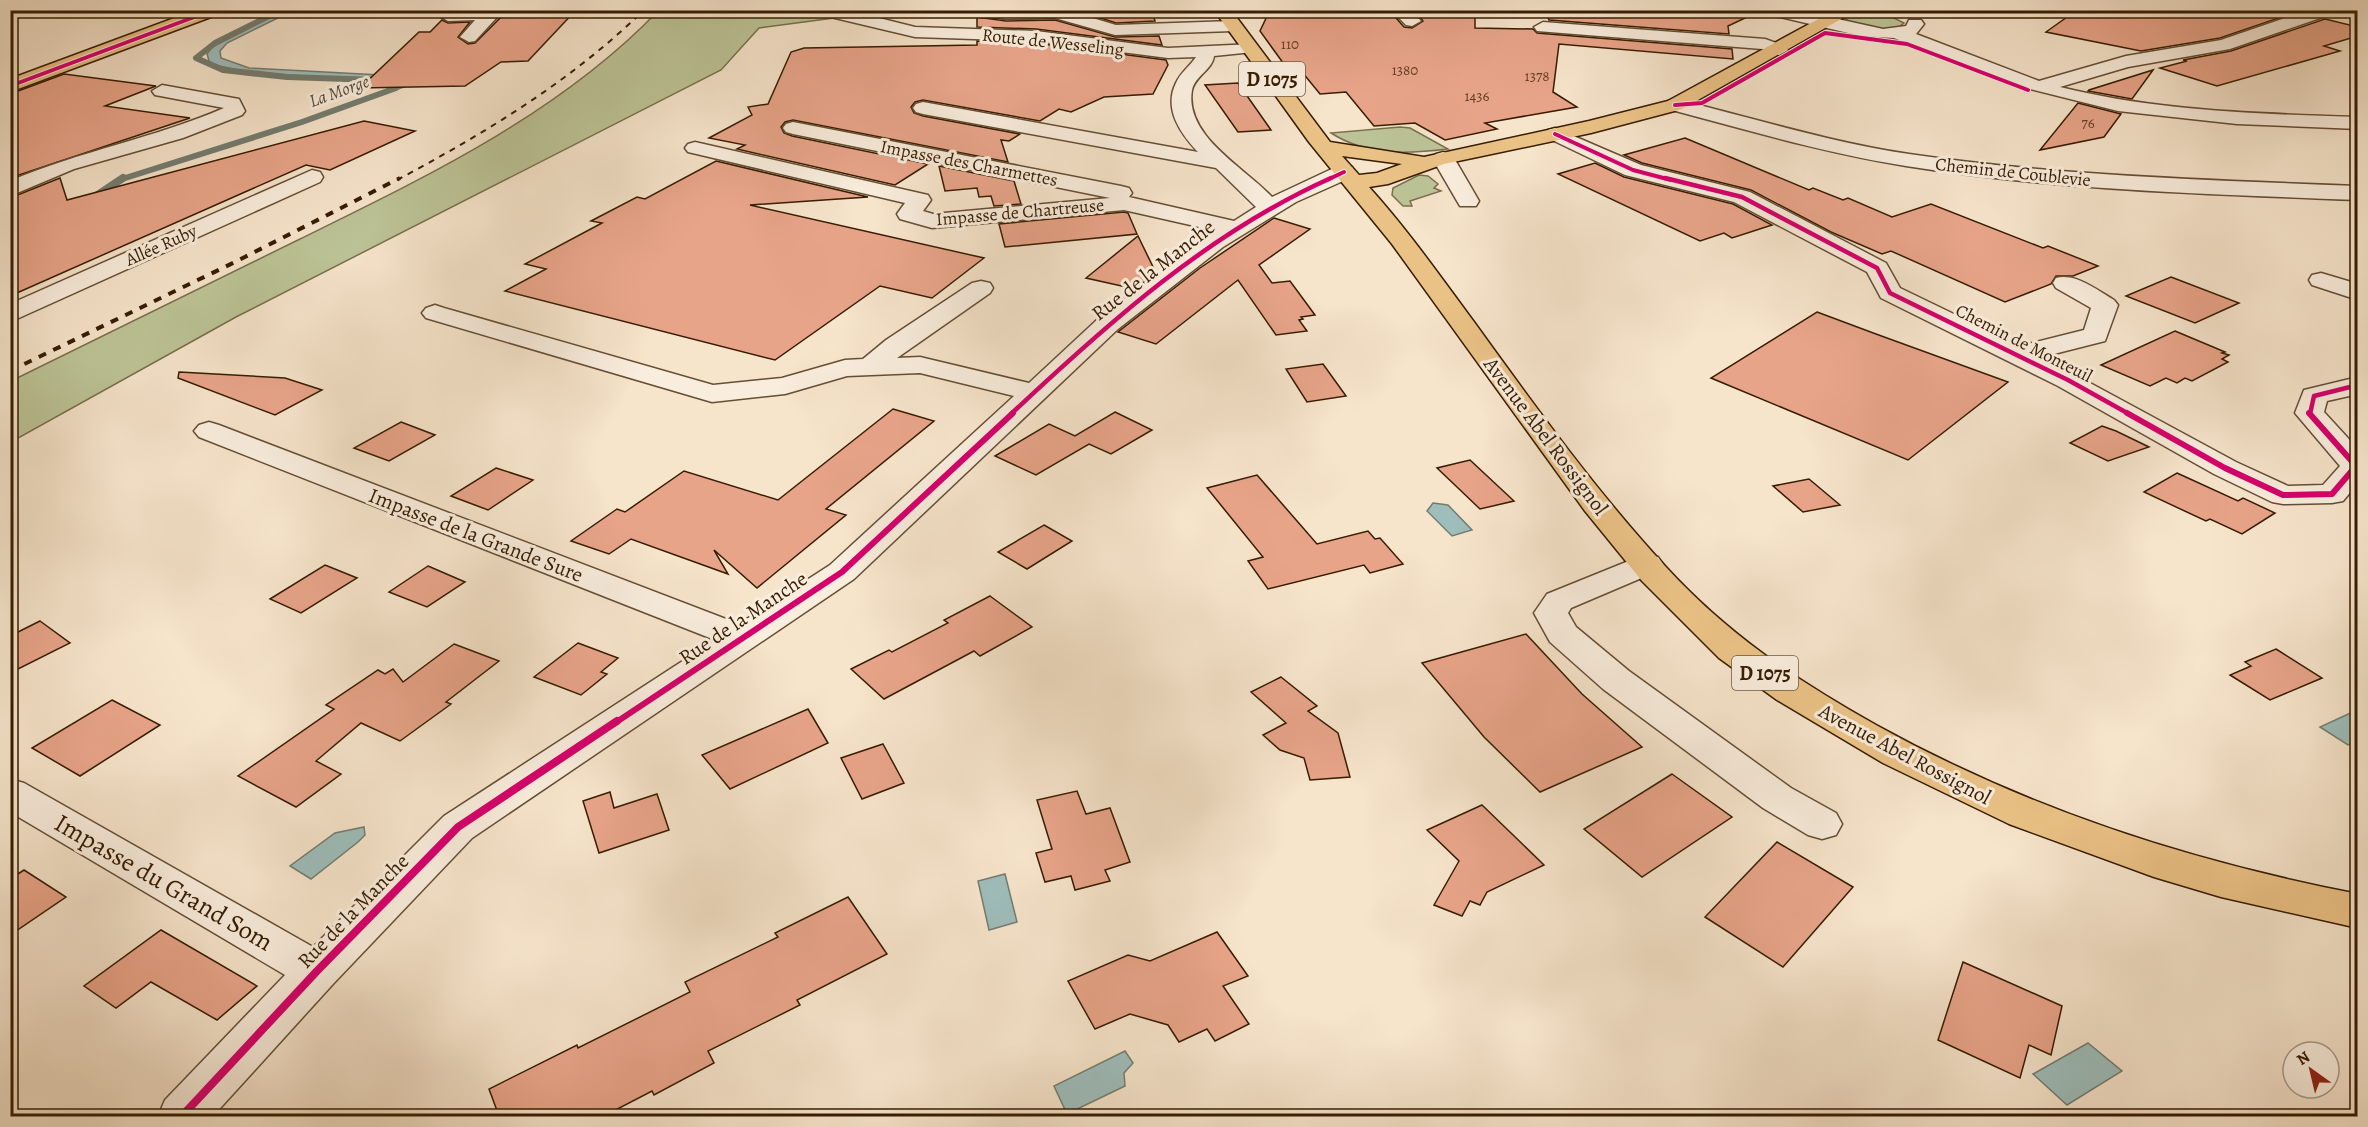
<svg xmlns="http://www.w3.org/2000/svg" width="2368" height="1127" font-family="Alegreya,serif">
<rect width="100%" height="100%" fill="#f6e4cb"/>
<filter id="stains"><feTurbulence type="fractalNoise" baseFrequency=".00333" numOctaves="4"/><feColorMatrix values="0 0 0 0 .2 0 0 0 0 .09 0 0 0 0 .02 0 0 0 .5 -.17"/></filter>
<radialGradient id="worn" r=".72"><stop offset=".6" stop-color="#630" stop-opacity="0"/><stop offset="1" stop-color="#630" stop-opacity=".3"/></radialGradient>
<g fill="#bcc497" stroke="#79704c" stroke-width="1.5">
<path d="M658,11H872V13L759,28L721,70L236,317L11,442V381C107,334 203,286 300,239C426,177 559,114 658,11Z"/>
<path d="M1855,11H1880L1904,23C1891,36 1859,29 1846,19L1847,15Z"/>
<path d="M1400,127L1410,128L1448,149C1407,154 1367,156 1331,133Z"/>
<polygon points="1419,175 1428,176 1438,184 1434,188 1441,191 1410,201 1412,206 1403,206 1392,195 1393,188"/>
</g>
<g fill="#9ebebc" stroke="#747d71" stroke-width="1.5">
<polygon points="281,11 292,11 227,43 220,51 221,58 249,68 400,76 417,83 395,90 398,85 391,82 248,72 210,64 207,54 212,47"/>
<polygon points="1433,503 1448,505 1472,530 1452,536 1427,511"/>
<polygon points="2357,710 2357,741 2348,745 2320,727"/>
<polygon points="364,827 365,835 358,842 311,879 290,866 335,833"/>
<polygon points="1005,874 1017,922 989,930 978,881"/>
<polygon points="2088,1043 2122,1071 2067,1105 2033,1074"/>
<polygon points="1125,1051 1133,1063 1124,1073 1125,1086 1067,1114 1054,1086"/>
</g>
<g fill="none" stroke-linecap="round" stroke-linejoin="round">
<g stroke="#747d71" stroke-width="6">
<polyline points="281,10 215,43 196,58 223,70 287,77 377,80"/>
<polyline points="119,180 302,122 396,88"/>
</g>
<polyline stroke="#747d71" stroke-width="8" points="93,198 123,178"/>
</g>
<g fill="#e8a489" stroke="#361c01" stroke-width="1.5">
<polygon points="497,10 576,10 528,61 501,62 465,86 360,88 419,32 430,32 442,20 448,23 470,22 458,37 468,44 475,43 501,17"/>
<polygon points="1076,10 1152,10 1155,21 1116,23"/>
<polygon points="1270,10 1389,10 1404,27 1412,28 1423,21 1414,10 1475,10 1475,28 1533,29 1537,33 1732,49 1733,59 1559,44 1553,92 1577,107 1485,123 1497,129 1445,140 1415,123 1374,126 1346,92 1320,94 1298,67 1286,67 1260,31"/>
<polygon points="1545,10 1762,10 1728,26 1729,34 1549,20"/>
<polygon points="2077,10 2292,10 2296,12 2220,38 2141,51 2046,32"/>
<polygon points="977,17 1006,21 1055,20 1115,37 1159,36 1162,45 1036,29 977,27"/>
<polygon points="2325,19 2358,27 2358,36 2324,46 2340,51 2217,86 2160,68 2187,61 2183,60 2231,51"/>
<polygon points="977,41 1036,43 1166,60 1168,65 1153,94 1104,97 1071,112 1059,109 1040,121 923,100 915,102 911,107 914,113 923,116 1020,134 1009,141 1001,140 1008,162 793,120 785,122 781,127 784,133 792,136 928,164 895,185 737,149 745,145 709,138 752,115 748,107 768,104 791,52 804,48 977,45"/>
<polygon points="2153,70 2132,99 2088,91 2089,90"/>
<polygon points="64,74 156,86 105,106 190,118 10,178 10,94"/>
<polygon points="1238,83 1271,130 1238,132 1205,85"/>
<polygon points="2078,103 2121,114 2104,137 2040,150"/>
<polygon points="364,121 415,131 330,170 306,165 10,296 10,198 60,178 67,200"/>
<polygon points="1685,138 1809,190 1813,188 1843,200 1848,198 1892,217 1931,204 2043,248 2048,246 2098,266 2073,276 2056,276 2051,284 2005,302 1891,251 1882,254 1831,232 1751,190 1642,163 1624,155"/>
<polygon points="716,161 868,197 750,205 984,258 932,298 880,286 775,360 505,291 546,269 525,264 602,223 591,221 637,197 645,199"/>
<polygon points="1595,163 1624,177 1733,204 1772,225 1732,238 1724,233 1700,241 1558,174"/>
<polygon points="939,166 1014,181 1021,204 994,206 991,196 979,197 977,188 945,191"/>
<polygon points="1124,212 1128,213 1137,234 1005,247 999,224"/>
<polygon points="1274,218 1310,229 1259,265 1272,283 1290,281 1315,315 1301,317 1303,319 1299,320 1307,331 1276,335 1238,280 1156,344 1118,332 1200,268"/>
<polygon points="1138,236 1156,273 1135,289 1086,278"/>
<polygon points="2171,277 2239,303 2195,323 2126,296"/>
<polygon points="1817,312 1876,334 2008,382 1908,460 1711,378"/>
<polygon points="2175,331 2225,352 2222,353 2229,355 2222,359 2228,362 2192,381 2185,378 2177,383 2166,378 2150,386 2101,365"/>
<polygon points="1323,364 1346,396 1307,402 1286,369"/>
<polygon points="179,372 285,378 322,390 275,415 178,378"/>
<polygon points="893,409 934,421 826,509 846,515 757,588 714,550 728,574 631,539 609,554 571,541 617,509 625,512 684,471 778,500"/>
<polygon points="1115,412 1152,430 1111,454 1089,444 1036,475 995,456 1049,424 1075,436"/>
<polygon points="401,422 435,435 389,461 354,448"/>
<polygon points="2102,426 2116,431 2149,447 2108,461 2070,443"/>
<polygon points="1470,460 1514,501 1480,509 1437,468"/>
<polygon points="496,468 533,480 488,510 451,496"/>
<polygon points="2177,473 2238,501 2243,498 2275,513 2242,534 2210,519 2206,521 2144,492"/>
<polygon points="1257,475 1317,544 1368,531 1375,539 1380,538 1403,564 1370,573 1364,565 1268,589 1248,561 1263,557 1207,488"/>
<polygon points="1809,479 1840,505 1803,512 1773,486"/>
<polygon points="1044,525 1072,541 1027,569 998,552"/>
<polygon points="325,565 357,578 301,613 270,599"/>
<polygon points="428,566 465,582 427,607 389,592"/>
<polygon points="990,596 1032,627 980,656 974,651 884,699 851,669 889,650 892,652 948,623 944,620"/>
<polygon points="40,621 70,643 10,673 10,636"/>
<polygon points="1526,634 1582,694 1642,747 1540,792 1484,737 1422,663"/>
<polygon points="578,643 618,658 601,672 607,674 581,695 534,677"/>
<polygon points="454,644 499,661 446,702 451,704 400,741 361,723 316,761 341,774 296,807 238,776 334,709 326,705 378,670 385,674 393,669 403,682"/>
<polygon points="2276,649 2322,678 2270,700 2230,675 2251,666 2245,662"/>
<polygon points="1281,677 1317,706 1308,711 1338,733 1350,777 1310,780 1304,758 1280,750 1263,735 1286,723 1251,692"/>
<polygon points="112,700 160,725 80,776 32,748"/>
<polygon points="808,709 828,743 730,789 702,755"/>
<polygon points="883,744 904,783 862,799 841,758"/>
<polygon points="1672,774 1732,817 1642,877 1584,829"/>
<polygon points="1077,791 1086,814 1110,808 1130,862 1105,870 1110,881 1075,890 1071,876 1045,882 1036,853 1052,849 1037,800"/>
<polygon points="610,792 614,808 657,794 669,830 599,853 583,801"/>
<polygon points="1482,805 1544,865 1487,892 1480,905 1470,901 1462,916 1434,905 1459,861 1427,830"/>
<polygon points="1777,842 1853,887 1783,967 1705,917"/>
<polygon points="24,870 66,897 10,935 10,879"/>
<polygon points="848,897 887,954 797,1000 800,1005 708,1051 714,1063 654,1095 652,1091 604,1116 499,1116 489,1089 577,1045 578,1048 690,992 685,982 778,937 775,933"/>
<polygon points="161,930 257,986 217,1020 151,982 116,1008 84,986"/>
<polygon points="1217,932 1248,976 1223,986 1249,1024 1215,1041 1207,1029 1179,1042 1168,1025 1130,1014 1095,1029 1068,981 1128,955 1150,961"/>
<polygon points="1963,962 2062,1006 2051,1055 2029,1045 2020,1078 1938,1040"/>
</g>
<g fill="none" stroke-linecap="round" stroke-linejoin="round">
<defs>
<g id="minor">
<polygon points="429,10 492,10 499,15 475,41 469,42 460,37 475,20 448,21"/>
<path d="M816,10H847L915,27L1036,31L1168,48L1253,44L1256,48L1253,52L1214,56C1213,69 1195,76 1192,90C1184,136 1244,167 1272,197L1336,167H1352L1355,172L1352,177L1296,202L1223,247L1118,329L854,579L472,838L333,984L213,1116H158L165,1100L285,975L10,812V779L24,783L313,947L444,816L715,640L199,437L194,431L199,425L209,422L219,425L739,624L830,565L1014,396L920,373L847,376L785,394L712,402L426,318L422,313L426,308L435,305L444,308L713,385L782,378L845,360L863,359L886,340L972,283L981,281L990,283L993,288L990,293L897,358L920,357L1029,383L1100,317L1217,231L1124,210L932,228L900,219L897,214L905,203L688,152L685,148L688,144L695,142L928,195L931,200L923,211L933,214L1110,198L793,134L786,132L783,128L786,124L793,122L1121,186L1129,188L1132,193L1129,197L1234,221L1256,207L1216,168L923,114L916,112L913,108L916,104L923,102L1198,152C1181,134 1163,109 1176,83C1180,73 1190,66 1196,57L1168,58L1036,41L915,37L818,14Z"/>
<polygon points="970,10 1066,10 1116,25 1233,21 1242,26 1233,31 1115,35 1055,18 1006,19 978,15"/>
<polygon points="1391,10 1410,10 1421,21 1412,26 1406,25"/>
<path d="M1765,10H1797L1883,29L1906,26L1909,20H1921L1924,24L1916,34L2039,81L2126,56L2221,40L2308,10H2327L2326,16L2230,49L2128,67L2060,87C2157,111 2258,114 2358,117V129L2237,124L2118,111L2014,85L1894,38L1861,36L1767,14Z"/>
<polygon points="1543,22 1765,39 1785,46 1788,50 1779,55 1762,49 1537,31 1534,27"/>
<path d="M162,85L239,99L245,111L242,115L183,138L74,169L10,196V181C80,151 155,138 224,108L155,95L152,91Z"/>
<path d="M1675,99C1753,118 1830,142 1909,154C2058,176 2208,180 2358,186V200C2207,194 2055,190 1906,166C1825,153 1747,130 1668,109L1665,105L1668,101Z"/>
<path d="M1555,128L1641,165L1750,192L1886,263L1900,288L2020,346L2084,330L2091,308L2056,288L2053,283L2056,278C2076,273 2097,290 2114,300L2118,305L2105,341L2042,357L2236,462L2288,486L2323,485L2340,466L2295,413L2304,390L2358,377V394L2327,401L2324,412L2358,449V483L2343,501L2332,503L2283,504L2272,502L2214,474L2058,386L1881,298L1867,272L1734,202L1625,175L1548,138L1545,134L1548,130Z"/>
<polygon points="1443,152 1450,154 1454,158 1479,201 1476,206 1460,206 1457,201 1432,158 1436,154"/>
<polygon points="312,170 320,172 323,177 320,182 10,322 10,304"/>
<polygon points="2321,273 2358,284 2358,300 2312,285 2309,280 2312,275"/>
<polygon points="1646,554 1658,557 1663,564 1658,571 1571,608 1568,613 1576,627 1629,671 1791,788 1836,813 1842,824 1836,835 1822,839 1808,835 1763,808 1603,689 1550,642 1534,613 1547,594"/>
</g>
<g id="major">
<polygon points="196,10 221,10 219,14 10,92 10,79"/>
<path d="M1214,10H1231L1330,142L1424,157L1589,121L1668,101L1835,10H1857L1682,109L1591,133L1444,164L1388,184L1369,187C1407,229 1440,276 1474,322C1534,405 1595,490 1665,566C1726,633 1797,681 1876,725C2028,809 2188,861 2358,894V928L2221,897L2154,877L2009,824L1883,763L1777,700L1719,658L1642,581L1585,511L1392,244L1309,142ZM1342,156L1402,164L1377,173L1359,175Z"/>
</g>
</defs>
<use href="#minor" stroke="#664e34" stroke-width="3"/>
<use href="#major" stroke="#361c01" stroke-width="3"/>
<use href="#minor" fill="#f9eddd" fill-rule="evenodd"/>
<use href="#major" fill="#ebc286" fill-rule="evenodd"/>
<path stroke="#361c01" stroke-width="2" stroke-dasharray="6 6" stroke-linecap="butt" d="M397,180C487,132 571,81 644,10"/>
<polyline stroke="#361c01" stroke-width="4" stroke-dasharray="8 8" stroke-linecap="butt" points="10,371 235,262 400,178"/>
<defs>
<g id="cycleway-far3">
<polyline points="10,86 213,10"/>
<polyline points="1675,105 1702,103 1825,33 1907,44 2028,90"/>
<polyline points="1555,134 1633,170 1671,180"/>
<polyline points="1327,180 1344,172"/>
</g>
<g id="cycleway-far2">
<polyline points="1665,178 1742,197 1877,268 1890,293 2068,380 2129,414"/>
<path d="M1011,414C1108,323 1208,233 1331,178"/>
<polyline points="2310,414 2314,396 2358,385"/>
</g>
<g id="cycleway-far1">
<polyline points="2127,413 2225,468 2283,495 2332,494 2356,466 2309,413"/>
<polyline points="615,723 842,572 1013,413"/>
</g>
<polyline id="cycleway" points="182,1116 317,971 458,827 617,721"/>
</defs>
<use href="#cycleway-far3" stroke="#f9eddd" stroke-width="6"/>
<use href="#cycleway-far2" stroke="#f9eddd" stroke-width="8"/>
<use href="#cycleway-far1" stroke="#f9eddd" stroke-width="10"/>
<use href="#cycleway" stroke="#f9eddd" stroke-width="11"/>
<use href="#cycleway-far3" stroke="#d6006c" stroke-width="4"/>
<use href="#cycleway-far2" stroke="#d6006c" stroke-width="4.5"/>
<use href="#cycleway-far1" stroke="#d6006c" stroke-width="6"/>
<use href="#cycleway" stroke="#d6006c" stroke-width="8"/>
</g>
<g text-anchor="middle" stroke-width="6" stroke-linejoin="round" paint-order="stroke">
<g font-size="15" fill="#623e23">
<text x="1290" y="49">110</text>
<text x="1405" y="75">1380</text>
<text x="1537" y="81">1378</text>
<text x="1477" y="101">1436</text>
<text x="2088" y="128">76</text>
</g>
<g font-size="18" fill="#361c01" stroke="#f9eddd">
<text transform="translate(1053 42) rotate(6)" y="6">Route de Wesseling</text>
<text transform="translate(969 163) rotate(11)" y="6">Impasse des Charmettes</text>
<text transform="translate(2013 172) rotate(6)" y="6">Chemin de Coublevie</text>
<text transform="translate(1020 212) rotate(-5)" y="6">Impasse de Chartreuse</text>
<text transform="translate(161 245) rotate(-24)" y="6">Allée Ruby</text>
<text transform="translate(2024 343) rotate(27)" y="6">Chemin de Monteuil</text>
</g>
<g font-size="18" font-style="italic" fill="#554d39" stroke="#f9eddd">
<text transform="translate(339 91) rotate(-20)" y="6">La Morge</text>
</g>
<g fill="#f9eddd" stroke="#705b43" stroke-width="1.5">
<rect x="1239" y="62" width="66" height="34" rx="4.5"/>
<rect x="1732" y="656" width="66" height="34" rx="4.5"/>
</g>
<g font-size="20" font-weight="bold" fill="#361c01">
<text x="1272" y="86">D 1075</text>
<text x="1765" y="680">D 1075</text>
</g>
<g font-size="21" fill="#361c01" stroke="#f9eddd">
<text transform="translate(1153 270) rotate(-38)" y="7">Rue de la Manche</text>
<text transform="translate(1546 436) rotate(53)" y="7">Avenue Abel Rossignol</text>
<text transform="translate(476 535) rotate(21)" y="7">Impasse de la Grande Sure</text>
<text transform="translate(743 618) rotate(-34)" y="7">Rue de la Manche</text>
<text transform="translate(1905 754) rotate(28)" y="7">Avenue Abel Rossignol</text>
<text transform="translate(353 911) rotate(-46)" y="7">Rue de la Manche</text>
</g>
<g font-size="26" fill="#361c01" stroke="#f9eddd">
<text transform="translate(164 882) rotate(30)" y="9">Impasse du Grand Som</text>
</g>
</g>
<rect width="2368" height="1127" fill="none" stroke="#f6e4cb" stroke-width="36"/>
<rect x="12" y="12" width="2344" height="1103" fill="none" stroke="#361c01" stroke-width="3"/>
<rect x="18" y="18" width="2332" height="1091" fill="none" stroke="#361c01" stroke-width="1.5"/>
<g transform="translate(2311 1070) rotate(326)"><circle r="28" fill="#f9eddd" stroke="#ab9985" stroke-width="1.5"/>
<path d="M0-4.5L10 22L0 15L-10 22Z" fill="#8f2418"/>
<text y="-9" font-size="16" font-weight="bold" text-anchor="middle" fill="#361c01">N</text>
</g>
<rect width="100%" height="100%" filter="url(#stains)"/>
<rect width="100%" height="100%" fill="url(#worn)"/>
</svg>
